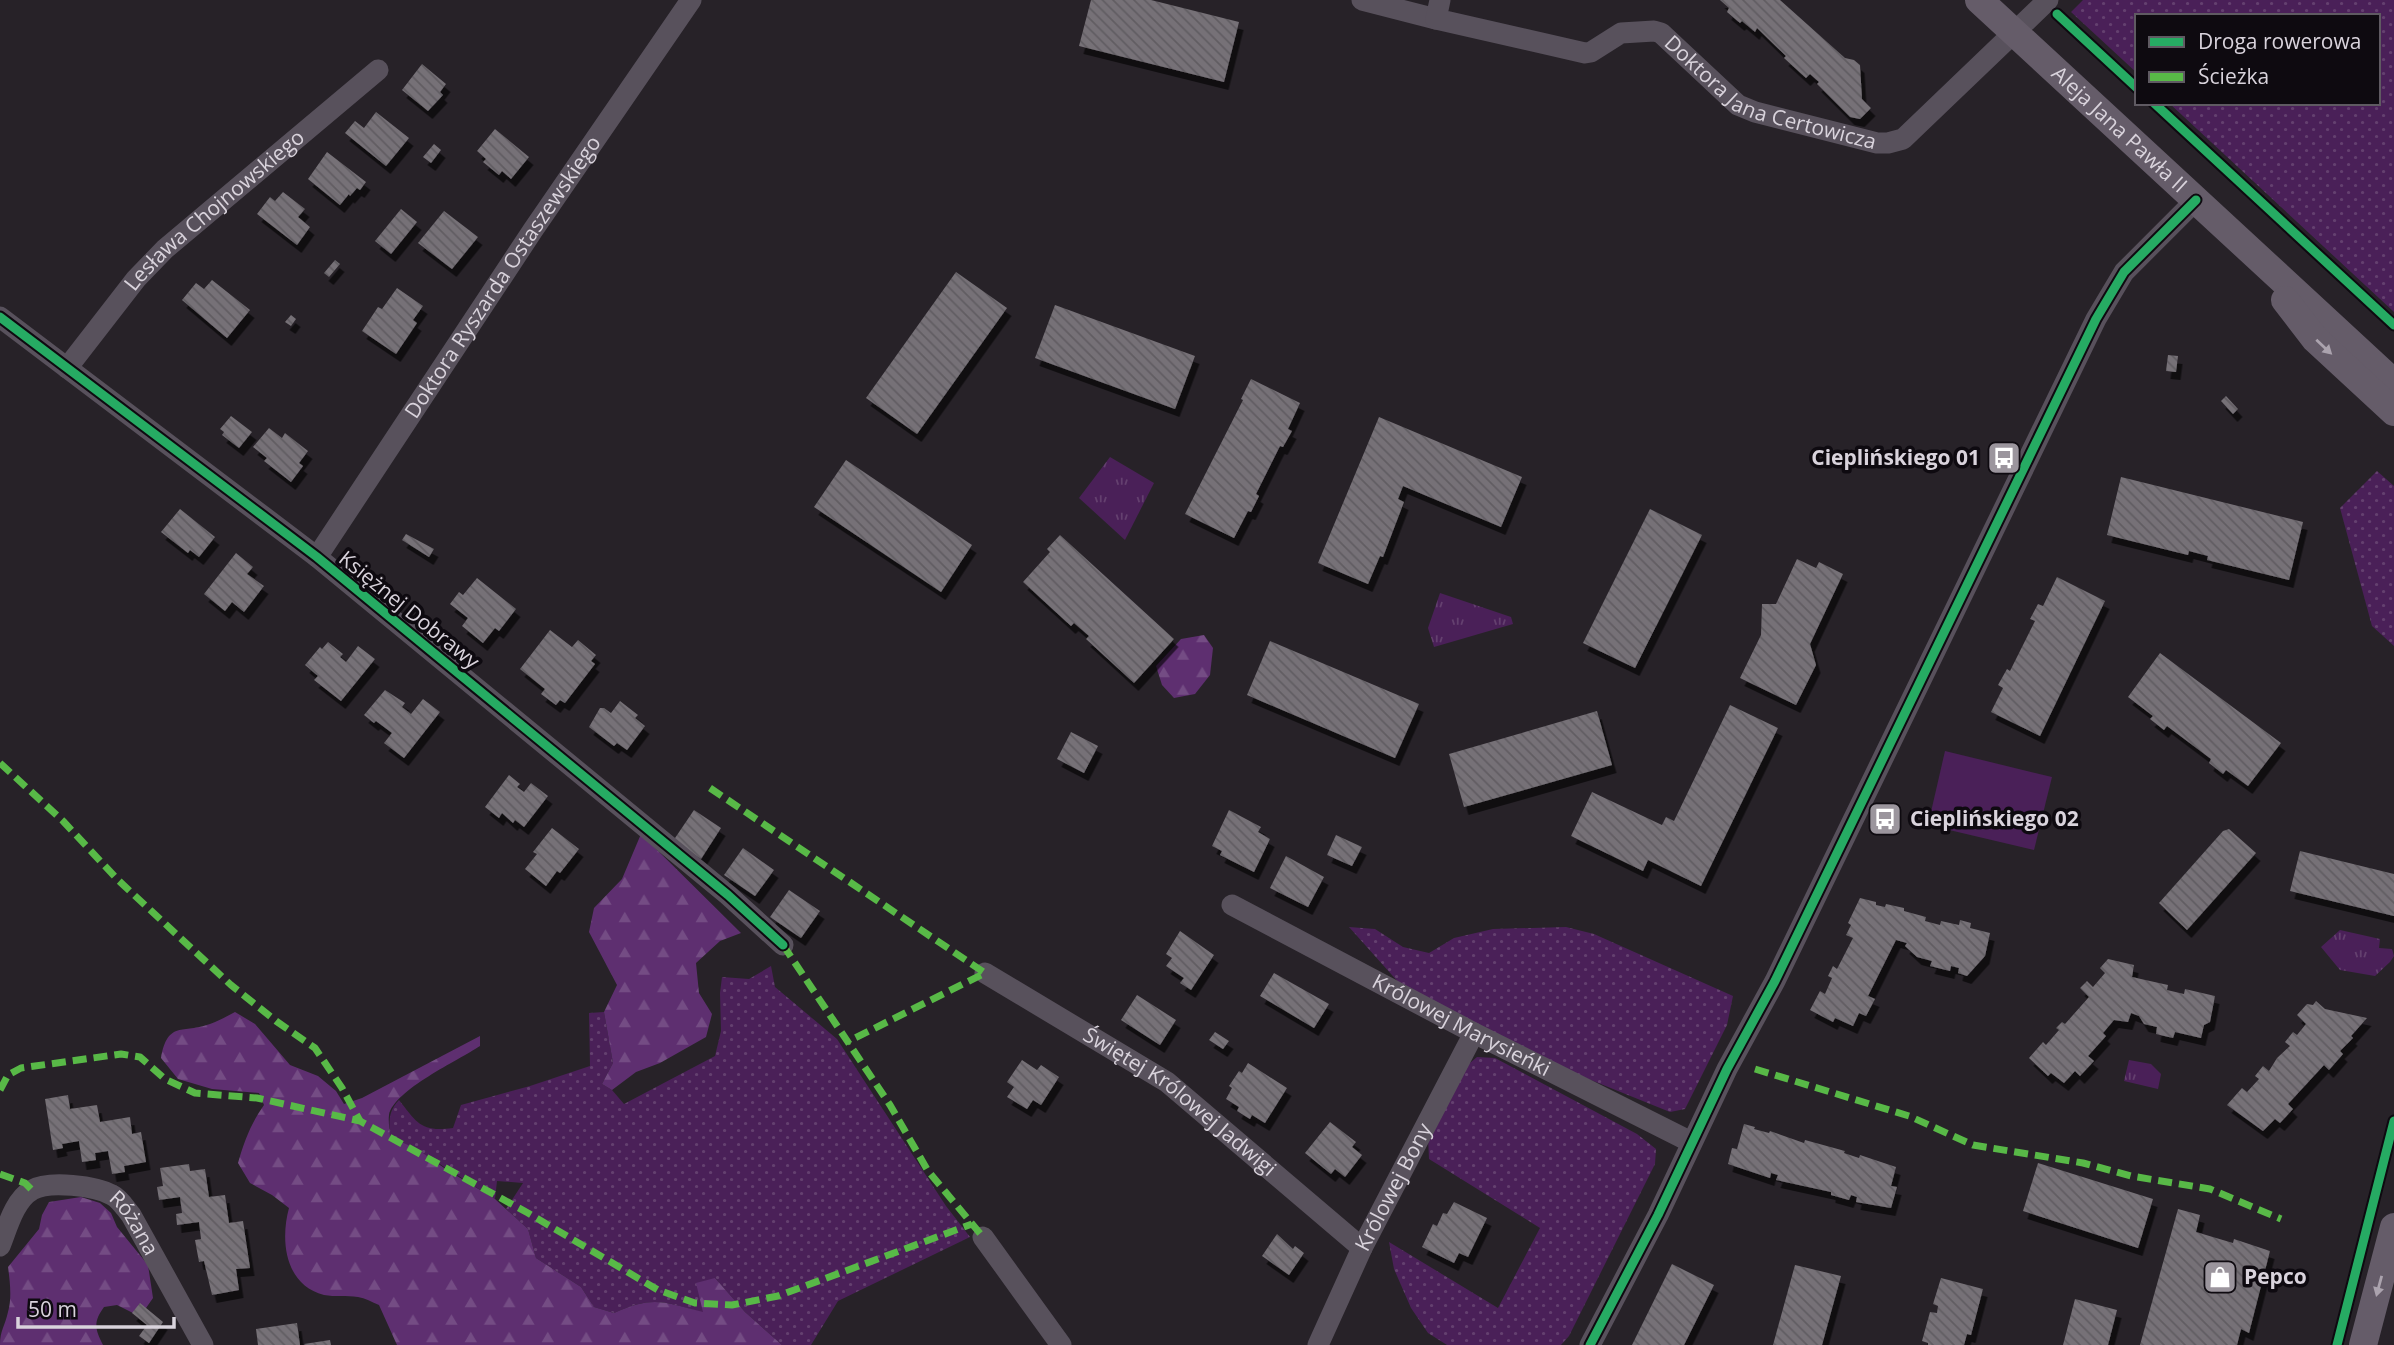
<svg xmlns="http://www.w3.org/2000/svg" width="2394" height="1345" font-family="'Open Sans',sans-serif">
<defs>
<pattern id="grass-dots" width="8" height="8" patternUnits="userSpaceOnUse" patternTransform="scale(1.75)"><rect width="8" height="8" fill="#4a2058"/><path d="M2 2h.1M6 6h.1" fill="none" stroke="#64406f" stroke-width="1.8" stroke-linecap="round"/></pattern>
<pattern id="forest-firs" width="22" height="20" patternUnits="userSpaceOnUse" patternTransform="scale(1.75)"><rect width="22" height="20" fill="#5e2f70"/><path d="M5 1l3.5 6h-7zM16 11l3.5 6h-7z" fill="#744c84"/></pattern>
<pattern id="park-tufts" width="24" height="20" patternUnits="userSpaceOnUse" patternTransform="scale(1.75)"><rect width="24" height="20" fill="#4a2058"/><path d="M3 7l-1-3M5 7V3M7 7l1-3M15 17l-1-3M17 17v-4M19 17l1-3" fill="none" stroke="#64406f"/></pattern>
<pattern id="building-back-hatch" width="6" height="6" patternUnits="userSpaceOnUse" patternTransform="scale(1.75)"><rect width="6" height="6" fill="#767177"/><path d="M-1 5l2 2M0 0l6 6M5-1l2 2" fill="none" stroke="#615d62"/></pattern>
<filter id="shadow"><feDropShadow dx="4.5" dy="8" stdDeviation="0" flood-color="#0009"/></filter>
</defs>
<rect width="100%" height="100%" fill="#272228"/>
<g fill="url(#grass-dots)">
<polygon points="2083,0 2394,0 2394,312 2169,103 2378,103 2378,16 2137,16 2137,73 2071,12"/>
<polygon points="2377,471 2394,486 2394,646 2372,626 2340,508"/>
<polygon points="1349,927 1375,929 1403,947 1429,953 1454,938 1493,929 1566,927 1594,934 1733,996 1727,1025 1685,1109 1670,1112 1489,1039 1408,993"/>
<path d="M771,966L775,987L837,1039L946,1206L970,1237L838,1301L811,1345H782L745,1312L715,1278L704,1313C665,1302 653,1295 614,1313L594,1307L581,1287L536,1258L528,1229L506,1209L523,1183L497,1181L495,1199C460,1178 427,1153 390,1137C389,1122 388,1111 399,1100C418,1124 421,1132 453,1128L461,1105L530,1086L590,1066L589,1013L604,1012L613,1063L602,1084L612,1090L624,1104L715,1056L721,1031L720,993L722,977L749,979Z"/>
<polygon points="1477,1057 1495,1058 1637,1134 1656,1149 1655,1164 1569,1336 1561,1345 1447,1345 1428,1333 1411,1308 1394,1269 1389,1242 1498,1308 1540,1228 1429,1159 1428,1137 1464,1068"/>
</g>
<g fill="url(#forest-firs)">
<polygon points="1204,635 1213,648 1210,675 1195,694 1174,698 1162,685 1156,666 1181,639"/>
<polygon points="641,834 741,933 720,941 696,963 699,993 712,1014 706,1037 660,1063 636,1072 612,1090 602,1084 613,1063 604,1012 617,985 589,932 594,908 622,879"/>
<path d="M235,1012L255,1024L290,1065L318,1076L336,1091L344,1104L362,1098L480,1036V1046C459,1060 394,1090 389,1115C388,1122 390,1130 390,1137L417,1149L447,1170L495,1199L528,1229L536,1258L581,1287L594,1307L614,1313C653,1295 664,1302 703,1312L696,1283L715,1278L745,1312L782,1345H397L379,1305C372,1302 365,1298 358,1297C347,1295 335,1297 324,1295C285,1285 280,1241 289,1208L272,1195L250,1183L238,1163C244,1142 251,1123 264,1105L259,1093L212,1089L178,1079L161,1058C168,1020 183,1034 210,1024C219,1021 227,1016 235,1012Z"/>
<path d="M81,1197L100,1203L111,1213L117,1227L148,1265L153,1298L146,1308L133,1313L117,1305L104,1307C93,1322 95,1329 103,1345H0C0,1330 5,1326 8,1312C12,1298 10,1282 8,1267L39,1229L42,1215L49,1202Z"/>
</g>
<g fill="url(#park-tufts)">
<polygon points="1110,457 1154,483 1125,540 1079,498"/>
<polygon points="1440,593 1511,617 1513,624 1434,647 1428,628"/>
<polygon points="2340,930 2380,939 2379,948 2392,949 2394,956 2390,962 2375,976 2340,970 2321,947"/>
<polygon points="2129,1060 2151,1064 2161,1074 2158,1089 2124,1081"/>
</g>
<polygon fill="#4a2058" points="1945,751 2052,777 2034,850 1928,825"/>
<g fill="url(#building-back-hatch)" filter="url(#shadow)">
<polygon points="1091,0 1151,0 1239,22 1224,82 1079,46"/>
<polygon points="1720,0 1780,0 1845,58 1854,60 1860,65 1862,99 1871,108 1860,119 1850,117 1817,84 1819,82 1810,74 1806,78 1784,58 1786,56 1757,28 1755,32 1742,21 1740,23 1727,12 1729,8"/>
<polygon points="422,64 446,84 440,92 443,95 428,111 402,90"/>
<polygon points="376,112 409,138 386,166 345,133 355,121 364,128"/>
<polygon points="495,129 529,157 511,179 502,171 499,175 483,162 486,159 477,151"/>
<polygon points="434,144 441,150 431,163 423,157"/>
<polygon points="327,152 366,182 360,190 357,188 350,196 349,194 340,205 308,179"/>
<polygon points="283,192 305,209 298,217 310,227 297,245 257,214 270,197 275,201"/>
<polygon points="401,209 417,222 391,254 375,241"/>
<polygon points="444,211 478,237 452,269 418,243"/>
<polygon points="335,260 340,264 329,277 324,273"/>
<polygon points="956,272 1007,308 917,434 866,398"/>
<polygon points="212,280 250,310 227,338 182,300 196,283 204,289"/>
<polygon points="397,288 423,306 413,320 417,323 396,354 362,331 378,307 382,309"/>
<polygon points="1055,305 1195,356 1175,409 1035,358"/>
<polygon points="291,315 296,319 291,326 285,322"/>
<polygon points="2168,355 2178,356 2176,372 2166,371"/>
<polygon points="1251,379 1300,403 1288,429 1292,431 1283,447 1280,446 1256,494 1259,496 1251,512 1248,511 1234,538 1185,514 1243,400 1241,399"/>
<polygon points="2226,396 2238,409 2233,414 2221,401"/>
<polygon points="231,416 252,432 239,448 222,435 224,432 220,429"/>
<polygon points="1379,417 1522,477 1501,527 1403,486 1398,499 1404,502 1383,557 1380,556 1368,584 1318,563"/>
<polygon points="269,428 282,438 285,433 308,451 299,463 303,466 291,482 264,461 267,458 253,447"/>
<polygon points="846,460 972,545 941,592 814,507"/>
<polygon points="2121,477 2303,522 2289,580 2207,560 2208,556 2189,551 2188,555 2107,535"/>
<polygon points="180,509 215,537 199,557 190,550 188,553 161,532"/>
<polygon points="1650,509 1702,535 1635,668 1583,643"/>
<polygon points="406,534 434,549 429,557 402,540"/>
<polygon points="1060,535 1174,639 1134,683 1086,639 1089,636 1074,623 1071,626 1023,582 1050,552 1047,549"/>
<polygon points="236,553 253,567 247,574 264,586 244,612 232,602 225,611 204,594"/>
<polygon points="1797,559 1816,568 1819,562 1843,574 1810,644 1816,665 1796,705 1740,678 1761,635 1762,604 1776,604"/>
<polygon points="2057,577 2105,601 2040,736 1991,712 2003,688 1998,685 2007,669 2010,671 2035,621 2030,619 2038,604 2043,606"/>
<polygon points="477,578 516,609 499,631 495,628 483,643 462,626 468,618 450,604 459,592 463,595"/>
<polygon points="550,630 572,647 578,640 596,655 591,661 595,664 565,703 560,700 556,705 541,694 545,689 520,669"/>
<polygon points="1270,641 1419,704 1395,758 1247,695"/>
<polygon points="328,642 343,654 340,657 346,662 358,646 375,659 341,701 314,680 318,676 305,665 320,647 322,649"/>
<polygon points="2160,653 2281,743 2248,786 2226,770 2223,774 2209,763 2211,759 2167,726 2164,730 2150,719 2153,716 2128,697"/>
<polygon points="385,690 405,703 402,707 411,714 423,699 440,712 404,758 384,743 392,733 376,721 374,723 364,715"/>
<polygon points="620,701 638,715 635,718 645,726 627,750 617,743 614,746 589,727 600,708 604,708 611,713"/>
<polygon points="1730,705 1778,728 1701,886 1648,860 1643,871 1571,836 1592,792 1662,825 1666,817 1674,821"/>
<polygon points="1597,711 1612,765 1464,807 1449,754"/>
<polygon points="1071,732 1098,746 1084,773 1057,759"/>
<polygon points="509,775 520,784 517,787 524,792 531,783 548,796 524,827 515,820 513,823 502,813 499,818 485,807"/>
<polygon points="694,810 721,828 701,859 673,841"/>
<polygon points="1229,810 1261,827 1258,832 1270,839 1254,872 1220,855 1222,851 1212,846"/>
<polygon points="552,828 579,849 560,873 557,871 546,886 525,869 537,854 533,852"/>
<polygon points="2229,829 2256,853 2187,930 2159,903 2223,831"/>
<polygon points="1336,835 1362,847 1352,866 1327,855"/>
<polygon points="743,848 774,870 755,896 724,875"/>
<polygon points="2300,851 2394,874 2394,916 2290,891"/>
<polygon points="1286,856 1324,877 1308,907 1270,888"/>
<polygon points="789,890 820,911 801,938 770,917"/>
<polygon points="1860,898 1876,902 1876,905 1885,907 1886,904 1904,908 1904,911 1926,917 1925,921 1940,925 1941,921 1959,925 1960,920 1971,923 1970,928 1990,933 1985,956 1967,976 1958,973 1959,968 1951,966 1950,971 1930,966 1932,961 1917,957 1905,946 1907,943 1896,940 1868,996 1875,999 1866,1016 1859,1013 1853,1026 1835,1018 1833,1022 1810,1010 1820,991 1825,994 1832,978 1828,976 1833,966 1837,969 1853,938 1846,935 1851,925 1848,923"/>
<polygon points="1180,931 1214,955 1191,990 1180,983 1184,978 1166,966 1172,958 1166,954"/>
<polygon points="2108,959 2134,965 2132,977 2168,985 2167,990 2184,994 2185,989 2215,996 2210,1022 2204,1025 2201,1038 2175,1032 2173,1038 2156,1034 2157,1027 2144,1024 2139,1016 2131,1013 2128,1022 2114,1020 2103,1033 2106,1036 2088,1056 2094,1061 2080,1076 2075,1071 2064,1083 2051,1073 2048,1076 2029,1058 2043,1042 2046,1045 2059,1030 2056,1028 2062,1022 2065,1024 2089,997 2080,988 2087,981 2093,987 2105,973 2100,968"/>
<polygon points="1274,973 1329,1004 1314,1028 1260,996"/>
<polygon points="1137,995 1176,1020 1160,1045 1121,1020"/>
<polygon points="2316,1001 2325,1009 2367,1018 2351,1036 2353,1038 2340,1051 2343,1054 2329,1070 2324,1065 2288,1104 2293,1109 2280,1123 2275,1119 2263,1131 2227,1105 2242,1088 2247,1092 2259,1079 2255,1076 2263,1066 2269,1071 2277,1058 2290,1046 2285,1042 2293,1032 2297,1035 2306,1024 2297,1015 2307,1004 2313,1005"/>
<polygon points="1215,1032 1229,1041 1223,1049 1209,1040"/>
<polygon points="1022,1060 1037,1070 1041,1065 1059,1077 1041,1105 1033,1100 1027,1109 1007,1097 1014,1087 1007,1082"/>
<polygon points="1248,1063 1287,1088 1265,1123 1252,1115 1250,1119 1237,1111 1239,1107 1226,1099 1232,1088 1229,1086 1239,1071 1242,1073"/>
<polygon points="68,1095 70,1109 97,1105 100,1122 130,1117 132,1134 141,1132 146,1162 124,1166 125,1172 112,1174 108,1151 95,1153 96,1160 82,1162 79,1141 62,1144 63,1148 53,1150 45,1099"/>
<polygon points="1330,1122 1356,1142 1352,1147 1362,1155 1345,1177 1335,1169 1331,1174 1305,1153"/>
<polygon points="1744,1124 1755,1127 1754,1129 1769,1133 1770,1131 1804,1143 1805,1140 1845,1151 1844,1153 1859,1158 1860,1155 1896,1167 1891,1186 1897,1187 1891,1208 1856,1202 1857,1197 1851,1195 1849,1200 1831,1195 1831,1192 1776,1180 1778,1175 1771,1173 1770,1178 1728,1164 1732,1148 1737,1149"/>
<polygon points="2038,1163 2153,1199 2138,1248 2023,1211"/>
<polygon points="189,1164 190,1171 205,1169 209,1197 225,1195 229,1223 243,1221 250,1268 236,1269 239,1290 212,1295 204,1261 199,1262 195,1240 201,1239 199,1222 177,1225 176,1214 182,1213 180,1197 159,1200 157,1187 163,1186 160,1168"/>
<polygon points="1454,1202 1487,1218 1468,1257 1459,1253 1454,1263 1422,1247 1433,1224 1437,1226 1443,1213 1447,1214"/>
<polygon points="2178,1209 2200,1215 2196,1232 2233,1243 2234,1239 2270,1251 2249,1333 2241,1329 2237,1345 2140,1345"/>
<polygon points="1277,1234 1293,1249 1295,1246 1304,1253 1289,1275 1262,1256"/>
<polygon points="1672,1264 1714,1285 1684,1345 1632,1345"/>
<polygon points="1795,1265 1841,1276 1822,1345 1773,1345"/>
<polygon points="1941,1278 1983,1289 1971,1335 1967,1334 1964,1345 1928,1345 1928,1343 1922,1341 1930,1312 1937,1313 1938,1306 1933,1304"/>
<polygon points="2075,1299 2117,1310 2108,1345 2063,1345"/>
<polygon points="140,1303 163,1322 149,1343 139,1336 147,1325 132,1313"/>
<polygon points="297,1323 300,1345 258,1345 256,1329"/>
<polygon points="330,1340 331,1345 305,1345 304,1344"/>
</g>
<g fill="none" stroke-linecap="round" stroke-linejoin="round">
<g stroke="#58515c" stroke-width="21">
<polyline points="1362,0 1436,19"/>
<path id="s1" d="M1440,0L1436,19L1585,53L1591,52L1621,33L1654,31L1661,33L1738,105L1755,112L1877,143H1888L1903,139L2048,0"/>
<polyline points="0,317 317,557 728,895 783,945"/>
<path id="s2" d="M67,368L136,279L165,249L378,70"/>
<path id="s3" d="M317,557L533,230L691,0"/>
<path id="s4" d="M1232,905L1474,1033L1691,1142"/>
<path id="s5" d="M985,973L1167,1082L1362,1248"/>
<polyline points="983,1237 1061,1345"/>
<path id="s6" d="M0,1246C7,1229 14,1200 32,1190C49,1180 96,1186 112,1195C120,1199 125,1208 131,1215L203,1345"/>
<path id="s7" d="M1318,1345L1362,1248L1474,1033"/>
<polyline points="1590,1345 1658,1215 1727,1069 1775,981 2096,319 2124,272 2196,200"/>
</g>
<g stroke="#655c69" stroke-width="28">
<path id="s8" d="M1979,0L2394,383"/>
<polyline points="2285,300 2315,339 2394,412"/>
<polyline points="2363,1345 2394,1227"/>
</g>
<g stroke="#58b947" stroke-width="7" stroke-dasharray="14 7" stroke-linecap="butt">
<polyline points="0,763 63,821 118,880 231,985 276,1021 315,1048 342,1088 360,1121"/>
<polyline points="710,788 985,973 847,1042"/>
<polyline points="783,945 890,1105 928,1171 983,1237"/>
<polyline points="1755,1069 1909,1116 1973,1145 2083,1163 2131,1176 2210,1189 2281,1219"/>
<polyline points="0,1090 8,1075 21,1068 121,1054 140,1057 165,1079 195,1093 257,1098 360,1121 528,1213 658,1290 695,1303 732,1305 778,1296 972,1224"/>
<polyline points="0,1174 25,1183 32,1190"/>
</g>
<defs>
<g id="cycleway">
<polyline points="2057,14 2137,88"/>
<polyline points="2154,103 2394,325"/>
<polyline points="0,317 317,557 728,895 783,945"/>
<polyline points="1590,1345 1658,1215 1727,1069 1775,981 2096,319 2124,272 2196,200"/>
<polyline points="2337,1345 2394,1121"/>
</g>
</defs>
<use href="#cycleway" stroke="#0e0a10" stroke-width="13"/>
<use href="#cycleway" stroke="#26ab63" stroke-width="9"/>
</g>
<defs><path id="oneway-solid" d="M-6-.8H1V-3.2L6.5 0L1 3.2V.8H-6Z" transform="scale(1.75)"/></defs>
<g fill="#aba3ae">
<use href="#oneway-solid" transform="translate(2324 347) rotate(43)"/>
<use href="#oneway-solid" transform="translate(2379 1286) rotate(105)"/>
</g>
<defs>
<symbol id="bus-square" viewBox="-11 -11 22 22"><rect x="-9" y="-9" width="18" height="18" rx="4" fill="#9b959d" stroke="#0e0a10"/><path d="M-5-6H5V4H4V6H2V4H-2V6H-4V4H-5ZM-3.5-4V0h7V-4ZM-3.5 1.2v1.5H-2V1.2ZM2 1.2v1.5H3.5V1.2Z" fill="#fff"/></symbol>
<symbol id="shop-square" viewBox="-11 -11 22 22"><rect x="-9" y="-9" width="18" height="18" rx="4" fill="#9b959d" stroke="#0e0a10"/><path d="M-5-2.5h2.3a2.7 3.5 0 0 1 5.4 0H5L5.5 6h-11ZM-1.5-2.5h3a1.5 2.3 0 0 0-3 0Z" fill="#fff"/></symbol>
</defs>
<g fill-rule="evenodd">
<use href="#bus-square" x="1985" y="439" width="38" height="38"/>
<use href="#bus-square" x="1866" y="800" width="38" height="38"/>
<use href="#shop-square" x="2201" y="1258" width="38" height="38"/>
</g>
<g text-anchor="middle" stroke-width="7" stroke-linejoin="round" paint-order="stroke">
<g font-size="21" fill="#d9d3dc" stroke="#0e0a10">
<text dy="7" stroke="none"><textPath href="#s1" startOffset="383">Doktora Jana Certowicza</textPath></text>
<text dy="7" stroke="none"><textPath href="#s8" startOffset="191">Aleja Jana Pawła II</textPath></text>
<text dy="7" stroke="none"><textPath href="#s2" startOffset="217">Lesława Chojnowskiego</textPath></text>
<text dy="7" stroke="none"><textPath href="#s3" startOffset="336">Doktora Ryszarda Ostaszewskiego</textPath></text>
<text transform="translate(409 610) rotate(39)" y="7">Księżnej Dobrawy</text>
<text dy="7" stroke="none"><textPath href="#s4" startOffset="259">Królowej Marysieńki</textPath></text>
<text dy="7" stroke="none"><textPath href="#s5" startOffset="234">Świętej Królowej Jadwigi</textPath></text>
<text dy="7" stroke="none"><textPath href="#s7" startOffset="175">Królowej Bony</textPath></text>
<text dy="7" stroke="none"><textPath href="#s6" startOffset="184">Różana</textPath></text>
</g>
<g font-size="21" font-weight="bold" fill="#d9d3dc" stroke="#0e0a10" text-anchor="start">
<text x="1980" y="465" text-anchor="end">Cieplińskiego 01</text>
<text x="1910" y="826">Cieplińskiego 02</text>
<text x="2244" y="1284">Pepco</text>
</g>
</g>
<rect x="2135" y="14" width="245" height="91" fill="#0e0a10" stroke="#5f5a62" stroke-width="2"/>
<rect x="2149" y="37" width="35" height="10" fill="#26ab63" stroke="#5f5a62" stroke-width="2"/>
<text x="2198" y="49" font-size="21" fill="#d9d3dc">Droga rowerowa</text>
<rect x="2149" y="72" width="35" height="10" fill="#58b947" stroke="#5f5a62" stroke-width="2"/>
<text x="2198" y="84" font-size="21" fill="#d9d3dc">Ścieżka</text>
<path d="M18 1317v10h156v-10" fill="none" stroke="#d9d3dc" stroke-width="3.5"/>
<text x="28" y="1317" font-size="21" fill="#d9d3dc" stroke="#0e0a10" stroke-width="5" paint-order="stroke">50 m</text>
</svg>
